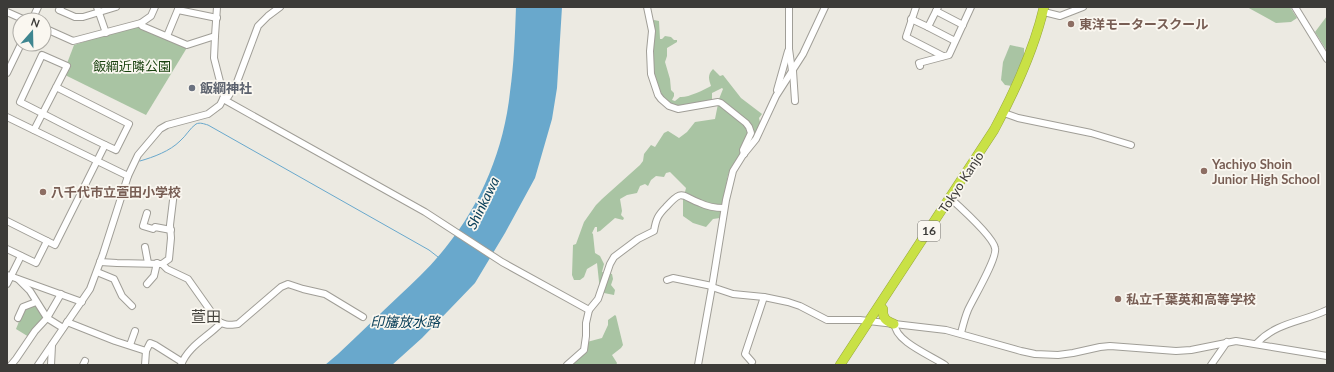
<svg xmlns="http://www.w3.org/2000/svg" width="1334" height="372" font-family="Lato,'Noto Sans JP',sans-serif">
<rect width="100%" height="100%" fill="#eceae2"/>
<g fill="#a9c4a3">
<polygon points="1247,7 1290,7 1297,18 1291,22 1276,23"/>
<polygon points="1327,16 1327,51 1315,32"/>
<path d="M654,20L659,21L660,39H662L665,36L671,37L674,40H677V42L667,48V56L665,62L670,79L671,90L674,93V96L672,100L675,101L680,97C687,98 704,90 711,86C709,80 707,75 713,69L720,76L723,75L741,98L762,114L759,118L760,122L762,125L760,128L751,136L741,154L732,166L728,175L720,218L713,219L706,227L693,223L683,216V200L686,188L670,172L666,173L664,177L656,176L651,180L648,186L645,184L640,186L637,193L627,195L620,199L622,211L621,215L624,218L623,220L615,218L600,231L597,232V227H595L592,233L593,234L595,253L600,256L604,264L602,272L612,274L613,279L611,285L615,290L614,295L604,293L600,291L597,263L587,269L584,277L580,280H574L572,275L573,245L576,244L584,222L596,205L602,199L640,165L643,161L644,154L651,145L655,147L664,133L668,131L679,138L687,132L695,122L715,119L719,99L723,89L722,88L712,93V101L682,107L669,105L662,98L653,70L652,23Z"/>
<polygon points="141,23 188,46 146,115 63,74 74,45"/>
<polygon points="1010,45 1024,48 1024,56 1012,86 1005,85 1001,80 1003,62"/>
<polygon points="35,305 45,318 29,337 16,329 24,309"/>
<polygon points="615,315 616,316 623,345 621,348 612,355 617,363 616,365 569,365 587,342 602,338 608,325 608,320"/>
</g>
<path fill="#69a8cc" d="M516,7H562L557,88L552,119L535,178L505,233L475,283L422,338L392,365H325L338,354C359,334 379,315 400,295C416,280 432,265 446,247C482,203 504,148 510,92C514,64 515,35 516,7Z"/>
<g fill="none" stroke-linecap="round" stroke-linejoin="round">
<path stroke="#69a8cc" stroke-width="1" d="M140,161C154,157 170,151 180,141C186,136 190,128 196,124C200,122 204,124 208,125L429,250L438,257"/>
<defs>
<g id="minor">
<polyline points="61,7 59,10 75,17 83,17 116,7"/>
<polyline points="97,7 106,33"/>
<polyline points="217,7 215,36 214,58 224,97"/>
<polyline points="647,7 652,31 650,51 651,74 658,95 661,99 669,106 678,109 718,102 721,103 746,123 749,127 751,133 743,150 744,154"/>
<polyline points="789,7 789,49 792,71"/>
<polyline points="916,7 906,37 943,56"/>
<polyline points="1295,7 1327,59"/>
<polyline points="178,10 217,18"/>
<polyline points="936,11 963,25"/>
<polyline points="7,12 25,20"/>
<polyline points="1048,13 1060,16 1083,7"/>
<polyline points="911,19 928,27 938,7"/>
<polyline points="32,20 38,7"/>
<polyline points="141,23 142,26 187,45 215,36"/>
<polyline points="928,27 955,41"/>
<polyline points="44,28 73,41 141,23 151,16 155,7"/>
<polyline points="167,36 179,7"/>
<polyline points="920,66 919,63 949,55 971,7"/>
<polyline points="793,71 795,101"/>
<polyline points="7,73 21,44"/>
<polyline points="777,90 788,51"/>
<polyline points="223,99 425,212 502,262 589,310"/>
<polyline points="1004,113 1018,118 1091,133 1131,145"/>
<polyline points="7,117 128,176"/>
<path d="M34,130C45,109 56,87 67,66L42,55L20,102C52,118 83,135 116,150L129,124L56,87"/>
<path d="M950,198C960,207 993,237 995,248C998,257 973,299 968,310C965,317 963,325 961,333"/>
<polyline points="147,213 143,226 153,229 155,227 171,230"/>
<polyline points="7,221 55,245 105,145"/>
<polyline points="145,247 148,263"/>
<polyline points="7,249 36,263 47,241"/>
<path d="M100,262L117,263L162,264L167,269L188,279L217,320C224,326 229,325 238,324L281,287L288,284L303,289L325,294L363,317"/>
<polyline points="162,264 169,259 171,238 170,225 174,192"/>
<polyline points="97,272 114,279 122,296 132,306"/>
<polyline points="7,275 82,302"/>
<polyline points="667,280 673,278 712,286"/>
<polyline points="7,284 21,256"/>
<polyline points="147,284 154,276 157,263"/>
<polyline points="712,287 733,294 764,297 788,302 800,306 827,320 860,320 946,330 1021,351 1035,354 1058,355 1073,353 1100,347 1110,346 1176,351 1191,350 1236,341 1327,356"/>
<polyline points="61,294 47,318 63,328"/>
<polyline points="18,318 23,307 36,302"/>
<polyline points="67,322 115,341 146,351 150,343 155,345 182,362"/>
<path d="M895,324C894,341 932,356 945,365"/>
<path d="M1257,343C1277,322 1303,322 1327,310"/>
<polyline points="130,345 135,331"/>
<polyline points="752,362 745,354 764,297"/>
<polyline points="11,365 16,359 35,331 47,318 30,291 19,280"/>
<polyline points="38,365 90,289 103,254 128,176 138,155 160,129 167,125 208,114 220,105 224,97 228,97 237,82 258,26 268,16 280,7"/>
<polyline points="51,365 52,345"/>
<polyline points="83,365 85,361"/>
<polyline points="145,365 146,351"/>
<path d="M181,365C188,346 208,337 221,323"/>
<path d="M567,365L584,350L586,336V323L589,310L598,299L610,264L614,257L638,239L654,231C656,219 658,215 666,207C683,188 681,196 700,203C708,207 716,208 724,208"/>
<polyline points="698,365 712,287 726,200 733,171 743,155 756,139 776,96 803,54 825,7"/>
<polyline points="1211,365 1227,342"/>
</g>
<g id="highway">
<path d="M883,309C882,318 886,321 894,324"/>
<path d="M840,365L994,130C1015,91 1034,50 1044,7"/>
</g>
</defs>
<use href="#minor" stroke="#a09e97" stroke-width="8"/>
<use href="#highway" stroke="#98a740" stroke-width="10"/>
<use href="#minor" stroke="#fff" stroke-width="6"/>
<use href="#highway" stroke="#c9e145" stroke-width="9"/>
</g>
<g fill="#8d6e63" stroke="#faf7f0" stroke-width="1.5">
<circle cx="1071" cy="24" r="4"/>
<circle cx="1204" cy="171" r="4"/>
<circle cx="43" cy="192" r="4"/>
<circle cx="1118" cy="299" r="4"/>
</g>
<circle fill="#6b7280" stroke="#faf7f0" stroke-width="1.5" cx="192" cy="88" r="4"/>
<g text-anchor="middle" stroke-width="3.5" stroke-linejoin="round" paint-order="stroke">
<rect fill="#faf7f0" stroke="#75736f" stroke-width="1" x="918" y="221" width="22" height="20" rx="3"/>
<g font-size="12" font-weight="bold" fill="#3c3b38">
<text x="929" y="235">16</text>
</g>
<g font-size="13" font-weight="bold" fill="#785e54" stroke="#faf7f0" text-anchor="start">
<text x="1079" y="29">東洋モータースクール</text>
<text x="1212" y="169">Yachiyo Shoin<tspan x="1212" dy="15">Junior High School</tspan></text>
<text x="51" y="197">八千代市立萱田小学校</text>
<text x="1126" y="304">私立千葉英和高等学校</text>
</g>
<g font-size="13" fill="#163f0c" stroke="#faf7f0">
<text x="132" y="71">飯綱近隣公園</text>
</g>
<g font-size="13" font-weight="bold" fill="#5b616d" stroke="#faf7f0" text-anchor="start">
<text x="200" y="93">飯綱神社</text>
</g>
<g font-size="13" fill="#3c3b38" stroke="#faf7f0">
<text transform="translate(961 182) rotate(-57)" y="5">Tokyo Kanjo</text>
</g>
<g font-size="14" font-style="italic" fill="#0d425b" stroke="#faf7f0">
<text transform="translate(483 203) rotate(-64)" y="5">Shinkawa</text>
<text x="405" y="327">印旛放水路</text>
</g>
<g font-size="15" fill="#47453f" stroke="#faf7f0">
<text x="206" y="322">萱田</text>
</g>
</g>
<rect width="1334" height="372" fill="none" stroke="#3c3b38" stroke-width="16"/>
<g transform="translate(32 32) rotate(20)"><circle r="19" fill="#faf7f0" stroke="#aeaca6"/>
<path d="M0-3L7 15L0 10L-7 15Z" fill="#3f8690"/>
<text y="-6" font-size="11" font-weight="bold" text-anchor="middle" fill="#3c3b38">N</text>
</g>
</svg>
